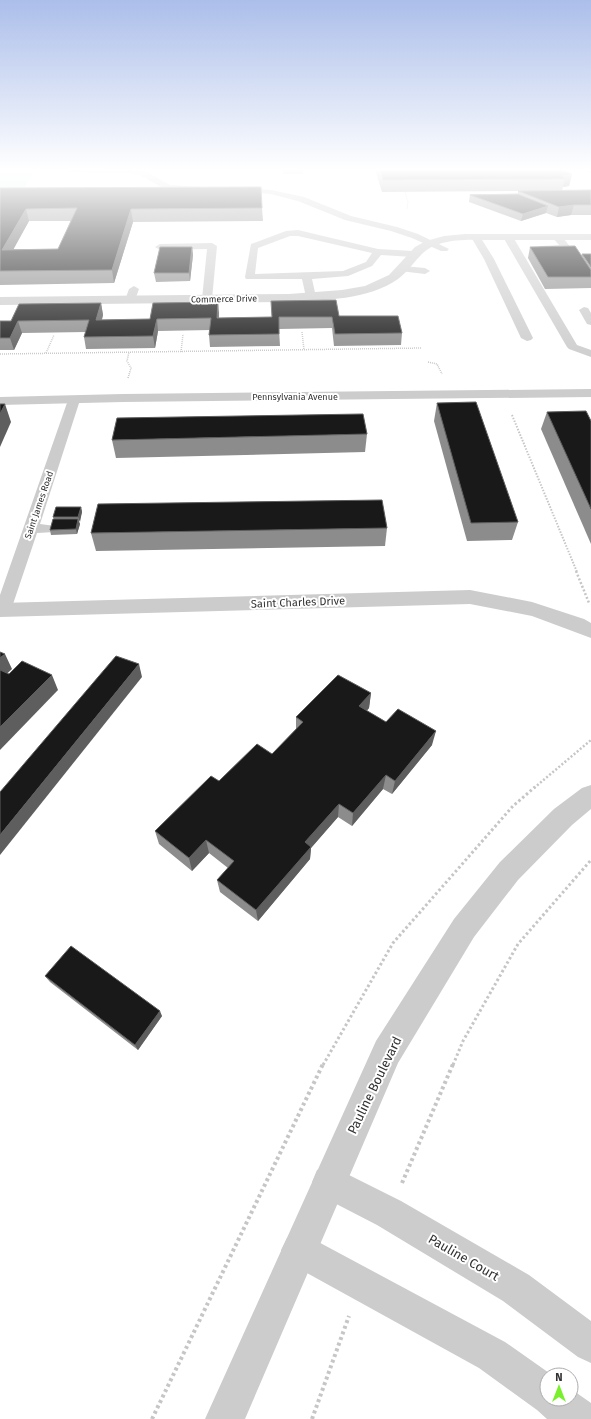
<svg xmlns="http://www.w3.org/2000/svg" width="591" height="1419" font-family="'Fira Sans',sans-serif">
<rect width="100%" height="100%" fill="#fff"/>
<polygon fill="#d9e8ea" points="0,169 35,169 22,192 0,192"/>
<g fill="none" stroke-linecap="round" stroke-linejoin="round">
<polyline stroke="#c6c6c6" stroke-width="1" stroke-dasharray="1 1" stroke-linecap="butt" points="405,192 408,202 407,209"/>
<g stroke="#c6c6c6" stroke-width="1.5" stroke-dasharray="1 1" stroke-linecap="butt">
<polyline points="302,332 304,350"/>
<polyline points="181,352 183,334"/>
<polyline points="46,353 54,335"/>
<polyline points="0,354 422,348"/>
<polyline points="428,362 437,364 442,374"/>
<polyline points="128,378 131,368 127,361 129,352"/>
</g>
<polyline stroke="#c6c6c6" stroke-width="2" stroke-dasharray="1.5 1.5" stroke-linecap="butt" points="512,415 577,572"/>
<g stroke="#c6c6c6" stroke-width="2.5" stroke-dasharray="2 2" stroke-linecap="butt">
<polyline points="576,571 589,603"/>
<polyline points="534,788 591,740"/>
</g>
<g stroke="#c6c6c6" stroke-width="3" stroke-dasharray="2.5 2.5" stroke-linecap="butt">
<polyline points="323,1065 393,943 513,806 535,787"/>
<polyline points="453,1065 463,1041 518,944 591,860"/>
</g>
<g stroke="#c6c6c6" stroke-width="4" stroke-dasharray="3 3" stroke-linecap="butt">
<polyline points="402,1183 453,1064"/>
<polyline points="152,1419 323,1064"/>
<polyline points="312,1419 349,1316"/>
</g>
<g fill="#ccc" fill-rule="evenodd">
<polygon points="70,169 129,169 145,171 170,185 200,187 204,189 200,191 165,189 140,175 128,173 73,172 70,172"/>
<polygon points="234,187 271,190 304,197 351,216 397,227 418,234 449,249 447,251 441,251 412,238 391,231 345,220 298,201 271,194 237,191 233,189"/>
<path d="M298,230L378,249L413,251L418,254L413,257L381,255L372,266L348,276L312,279L316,297L311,300L306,297L302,279H246L245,277L251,244L286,231ZM290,236H298L372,253L366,262L343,271L255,274L258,248Z"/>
<polygon points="476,234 479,235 494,259 533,338 531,340 527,341 521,338 484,259 471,237"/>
<polygon points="508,234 513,237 577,345 591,350 591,357 569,349 567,347 503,237"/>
<path d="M557,234C563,236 567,243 571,248L569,250H540L538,248L540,246L559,245L552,237Z"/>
<polygon points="212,243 217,246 212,299 207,302 202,299 207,249 160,250 155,247 160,244"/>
<polygon points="403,266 425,268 430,271 425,274 400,271 398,269"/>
<polygon points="134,286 139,289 135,300 130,303 126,302 125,300 129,289"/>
<polygon points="584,307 588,308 591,313 591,325 587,324 579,310"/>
<polygon points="74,396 78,397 80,400 40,524 55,526 58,529 55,532 37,533 11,610 9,614 0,615 0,595 68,400 70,397"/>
</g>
<g fill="#ccc" fill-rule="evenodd">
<path d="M465,234H591V240C559,240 528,240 496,240C478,240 457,238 439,244C419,250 414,267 398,279C368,300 324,300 289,302L0,305V297L289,294L342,290L365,286L389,275L415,247L426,241L444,236Z"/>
<polygon points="591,389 591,397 123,402 0,405 0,397 123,394"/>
<polygon points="470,590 532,602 584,619 591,623 591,638 532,616 470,604 0,617 0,603"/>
<polygon points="329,1165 401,1201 529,1275 591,1321 591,1363 578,1357 503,1301 377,1225 317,1194 312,1182 317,1170"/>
<polygon points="299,1232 311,1238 505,1342 552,1375 547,1375 547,1399 571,1399 571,1389 591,1403 591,1419 547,1419 537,1410 479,1368 287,1262 281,1250 287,1238"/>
</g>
<polygon fill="#ccc" fill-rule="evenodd" points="591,785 591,809 572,825 518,880 474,937 398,1063 245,1419 205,1419 376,1041 454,919 500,862 554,809 582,788"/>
<polygon fill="#bcbcbc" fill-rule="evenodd" points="583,169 591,169 591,173 584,171"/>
</g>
<g fill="#8c8c8c" fill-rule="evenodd">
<rect x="283" y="169" width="20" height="5"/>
<polygon points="375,169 558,169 572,174 569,186 563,187 562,191 591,190 591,215 571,215 557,217 546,213 521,221 469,202 470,194 518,194 518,191 382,192"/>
<path d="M0,188L262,208L263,221L133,222L114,283L0,285ZM29,221H71L58,249H13Z"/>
<polygon points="192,247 193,255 190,281 156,282 154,273"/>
<polygon points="530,247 581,256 582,254 591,254 591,288 545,289 528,258"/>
<polygon points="101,303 103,315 102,320 150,319 219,313 219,318 339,316 402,333 401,345 334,346 332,328 279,329 280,346 210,347 209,335 210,330 158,331 155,348 86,349 84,337 86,332 22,333 14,350 0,350 0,321 11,321"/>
<polygon points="437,403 518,522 512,540 467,541 434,421"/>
<polygon points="547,412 591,421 591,544 541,429"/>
<polygon points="367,434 365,452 116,458 112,440"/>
<polygon points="81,507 82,512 79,522 80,524 77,534 51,535 50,530 54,519 53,517"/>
<polygon points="387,528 385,546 96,551 91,533"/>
<polygon points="371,693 369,708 367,711 386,722 432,745 392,794 383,789 352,826 338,817 311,848 310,859 258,921 220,892 217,880 228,868 209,853 192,871 159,844 155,831 219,781 272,754 296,730 296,717"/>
<polygon points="45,976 162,1016 138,1050 50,982"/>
</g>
<g fill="#5e5e5e">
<polygon points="572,174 569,186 563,187 565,179 563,176"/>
<polygon points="574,205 571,215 557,217 559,207"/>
<polygon points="548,206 546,213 521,221 523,214"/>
<polygon points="26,209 29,221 6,263 2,250"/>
<polygon points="131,209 133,222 114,283 112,270"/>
<polygon points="192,247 193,255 190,281 189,273"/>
<polygon points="218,302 219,313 218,330 217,318"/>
<polygon points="101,303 103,315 98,332 96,320"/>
<polygon points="157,319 158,331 155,348 153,336"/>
<polygon points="18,321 22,333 14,350 10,338"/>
<polygon points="5,404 11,422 0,447 0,414"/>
<polygon points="81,507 82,512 80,522 78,517"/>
<polygon points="78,519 80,524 77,534 76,529"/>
<polygon points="5,654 12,669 0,680 0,658"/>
<polygon points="139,664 142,677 0,855 0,835"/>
<polygon points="52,675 58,690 0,750 0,727"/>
<polygon points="371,693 369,708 357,721 359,706"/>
<polygon points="436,731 432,745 392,794 395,781"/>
<polygon points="386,775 383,789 352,826 353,813"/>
<polygon points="339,804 338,817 311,848 310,859 258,921 256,910 305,842"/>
<polygon points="206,840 209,853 192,871 189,858"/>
<polygon points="160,1011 162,1016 138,1050 135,1045"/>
</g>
<g fill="#191919" stroke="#5e5e5e" fill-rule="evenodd">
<polygon points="380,169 558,169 572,174 563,176 565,179 383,180"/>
<path d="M261,187L262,208L131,209L112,270L0,271V188ZM77,208L58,249L2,250L26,209Z"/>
<polygon points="591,190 591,205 574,205 559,207 518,191"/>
<polygon points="518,194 548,206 523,214 470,195"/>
<polygon points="575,246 591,270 591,277 548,277 530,247"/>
<polygon points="160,247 192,247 189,273 154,273"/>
<polygon points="582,254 591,254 591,267"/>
<polygon points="336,300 339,316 398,316 402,333 335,334 332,317 279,317 279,334 209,335 211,318 157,319 153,336 84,337 89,320 18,321 10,338 0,338 0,321 11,321 19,304 101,303 96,320 150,319 153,303 218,302 217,318 272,317 271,301"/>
<polygon points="476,402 518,522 471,523 437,403"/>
<polygon points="0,404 5,404 0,414"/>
<polygon points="586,411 591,421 591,509 547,412"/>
<polygon points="363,414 367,434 112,440 117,418"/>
<polygon points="382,500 387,528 91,533 98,504"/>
<polygon points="56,507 81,507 78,517 53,517"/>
<polygon points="53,519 78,519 76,529 50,530"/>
<polygon points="0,652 5,654 0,658"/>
<polygon points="116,656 139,664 0,835 0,792"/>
<polygon points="22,661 52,675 0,727 0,670 9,674"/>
<polygon points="338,675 371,693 359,706 386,722 398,709 436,731 395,781 386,775 353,813 339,804 305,842 311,847 256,910 217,880 234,861 206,840 189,858 155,831 211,776 219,781 257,744 272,754 303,722 296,717"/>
<polygon points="71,946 160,1011 135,1045 45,976"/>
</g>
<linearGradient id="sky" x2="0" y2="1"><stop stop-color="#abbeea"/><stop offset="0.46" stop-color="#fff"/><stop offset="1" stop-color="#fff" stop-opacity="0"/></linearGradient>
<rect width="591" height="368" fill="url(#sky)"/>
<g text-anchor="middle" stroke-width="4" stroke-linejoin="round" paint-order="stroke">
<g font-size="9" fill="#323232" stroke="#fff">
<text transform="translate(224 299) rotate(-1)" y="3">Commerce Drive</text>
<text x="295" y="400">Pennsylvania Avenue</text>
<text transform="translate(39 505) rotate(-71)" y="3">Saint James Road</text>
</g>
<g font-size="11" fill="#323232" stroke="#fff">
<text transform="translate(298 602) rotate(-2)" y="4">Saint Charles Drive</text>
</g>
<g font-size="13" fill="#323232" stroke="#fff">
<text transform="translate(374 1085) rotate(-64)" y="5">Pauline Boulevard</text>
<text transform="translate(464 1257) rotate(30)" y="5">Pauline Court</text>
</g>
</g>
<g transform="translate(559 1387)"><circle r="19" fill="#ffffff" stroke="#adadad"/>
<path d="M0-3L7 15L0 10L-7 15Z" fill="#7af02d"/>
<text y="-6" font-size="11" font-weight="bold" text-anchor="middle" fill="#323232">N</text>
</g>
</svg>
